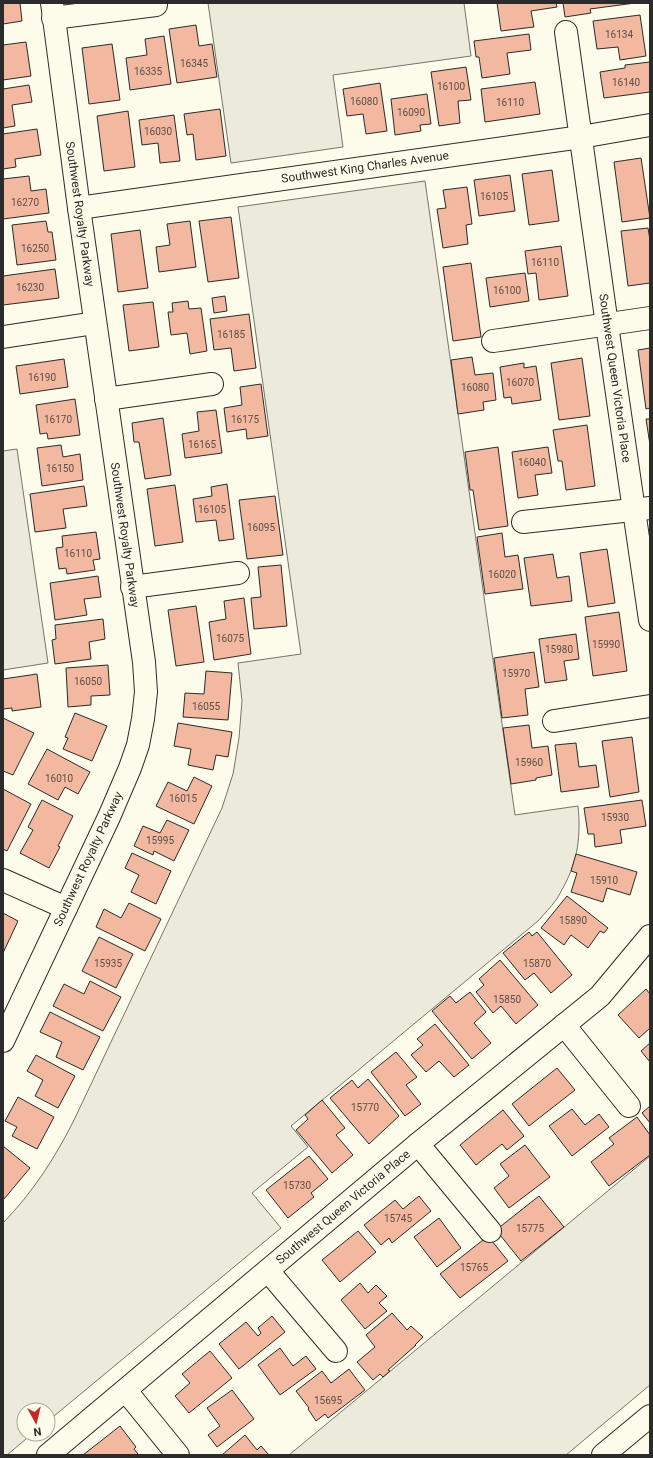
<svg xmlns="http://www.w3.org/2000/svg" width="653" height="1458" font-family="Roboto,sans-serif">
<rect width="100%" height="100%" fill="#fdfbea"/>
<g fill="#ecebdb" stroke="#74746e">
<polygon points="208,3 464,3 471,56 333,75 343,147 231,163"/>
<path d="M425,181L515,815L578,806C581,835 578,860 564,886C561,891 559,896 556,900C551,907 544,914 538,921L291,1126L308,1147L252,1193L281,1228L48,1421V1410H24V1434H32L7,1455H3V1223C33,1192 55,1158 74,1120L222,808L233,774L239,738L242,701L238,663L301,654L238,207Z"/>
<polygon points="17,449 48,663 3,670 3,451"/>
<polygon points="650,1156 650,1385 566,1455 289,1455"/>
</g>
<g fill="#f2b8a0" stroke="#2b2b2b">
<polygon points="3,3 20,3 22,21 3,24"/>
<polygon points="497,3 556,3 557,7 531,11 534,27 501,31"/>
<polygon points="563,3 635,3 590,9 591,13 565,17"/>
<polygon points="640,15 646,56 620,60 618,47 597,49 593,21"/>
<polygon points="196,25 199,46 212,44 217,77 177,83 169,29"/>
<polygon points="529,34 531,50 507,53 510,74 482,78 479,57 476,57 474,41"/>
<polygon points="164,36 171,84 130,90 126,58 147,55 145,39"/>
<polygon points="26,42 31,76 3,80 3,45"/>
<polygon points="112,44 120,100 89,104 82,48"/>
<polygon points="650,62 650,92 604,98 600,72 625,68 625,65"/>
<polygon points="466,67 471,100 458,101 460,123 439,126 431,72"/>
<polygon points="535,82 540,114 485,122 481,89"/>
<polygon points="380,83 387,131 366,134 363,114 347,116 343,89"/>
<polygon points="29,85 32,102 12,105 15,126 3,128 3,89"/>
<polygon points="427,94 431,124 420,125 421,131 395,135 391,99"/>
<polygon points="220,109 226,156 196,160 193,134 187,135 184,114"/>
<polygon points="128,111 135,167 104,171 97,116"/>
<polygon points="174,115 180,161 160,163 158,143 142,145 139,120"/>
<polygon points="37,129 41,155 15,159 16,167 3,169 3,134"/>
<polygon points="641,158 650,218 622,222 614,162"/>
<polygon points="552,170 559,221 529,225 522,174"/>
<polygon points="510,175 515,211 479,216 474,180"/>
<polygon points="29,176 31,191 46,189 49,213 3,219 3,179"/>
<polygon points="467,187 472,224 466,225 468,244 443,248 437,209 446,208 443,190"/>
<polygon points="231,217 239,278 208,282 199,221"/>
<polygon points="46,221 48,232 52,232 56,260 17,265 12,225"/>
<polygon points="190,221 196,267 159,272 156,247 170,245 167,224"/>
<polygon points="648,228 650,240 650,283 628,286 621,231"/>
<polygon points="140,230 148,288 118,292 111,234"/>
<polygon points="561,246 568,296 539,300 536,273 528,274 525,251"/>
<polygon points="471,263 481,337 453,341 443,267"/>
<polygon points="55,269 59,298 3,305 3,276"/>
<polygon points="525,273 529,301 490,307 486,278"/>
<polygon points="225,296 227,311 214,313 212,298"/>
<polygon points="188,301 189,309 201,308 207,351 190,354 187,333 171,335 168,312 173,312 172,303"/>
<polygon points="153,302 159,347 129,351 123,305"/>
<polygon points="249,314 256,368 234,371 231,348 214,350 210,319"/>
<polygon points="650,348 650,408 646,409 638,350"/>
<polygon points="472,357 475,375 493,373 496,400 483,402 484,410 458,414 451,360"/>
<polygon points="582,358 590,416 559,420 551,363"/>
<polygon points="64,359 68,387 20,394 16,366"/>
<polygon points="524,363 524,368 536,366 541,400 512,404 511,397 504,398 500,367"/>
<polygon points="261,384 268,436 247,439 246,429 227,432 224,408 242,405 240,387"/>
<polygon points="75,399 80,435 48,439 47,433 40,434 36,405"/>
<polygon points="216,410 222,453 185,458 182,434 199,431 197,412"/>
<polygon points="163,418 171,475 145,479 139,442 134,442 132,423"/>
<polygon points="646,419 650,419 650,445"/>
<polygon points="587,425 595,486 566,490 562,461 558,461 553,430"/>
<polygon points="61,445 63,457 80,454 83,480 42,486 37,448"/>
<polygon points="498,447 508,526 479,530 473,490 470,490 465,452"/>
<polygon points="548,447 552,473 535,475 538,495 518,498 512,452"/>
<polygon points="227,484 234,539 219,541 216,520 196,522 193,499 212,496 211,487"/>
<polygon points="175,485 183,542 155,546 147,489"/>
<polygon points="84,486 87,506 63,509 66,528 35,532 30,494"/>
<polygon points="275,496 283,555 247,559 239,500"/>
<polygon points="96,532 100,559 93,560 95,570 67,574 66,568 59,569 56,548 63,547 62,536"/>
<polygon points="502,533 505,557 518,555 523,589 485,594 477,537"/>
<polygon points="607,549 615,603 588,607 580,553"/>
<polygon points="553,554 557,578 569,576 572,601 531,606 524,558"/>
<polygon points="281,565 287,626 254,629 251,598 261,597 258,567"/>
<polygon points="98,576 101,597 84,599 87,615 55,620 50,583"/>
<polygon points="244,598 251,654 214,660 209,622 226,619 224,601"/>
<polygon points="196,606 204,662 176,666 168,610"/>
<polygon points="619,612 627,671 593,676 585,617"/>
<polygon points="103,619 105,639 89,642 91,659 55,664 52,640 56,639 55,625"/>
<polygon points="576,634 579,659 564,661 567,680 545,683 539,639"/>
<polygon points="534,652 539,687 525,689 528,715 502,718 494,658"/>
<polygon points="108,665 110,695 91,696 91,705 68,707 66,668"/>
<polygon points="206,671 232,673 228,720 183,717 185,693 204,694"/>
<polygon points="37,674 41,707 12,711 12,708 3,709 3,679"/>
<polygon points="75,713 107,726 92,761 63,749 68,738 65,737"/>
<polygon points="3,718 34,733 13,775 3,771"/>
<polygon points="178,723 232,732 228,757 216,755 213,770 188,765 191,749 174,746"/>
<polygon points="529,725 532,748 548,746 552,775 536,778 536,780 511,784 503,728"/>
<polygon points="632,737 639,792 610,797 602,741"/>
<polygon points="576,743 579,767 596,765 599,787 561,792 555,745"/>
<polygon points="47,749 90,772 78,794 65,787 58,800 28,784"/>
<polygon points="194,777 212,786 194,824 156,806 168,782 187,791"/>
<polygon points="3,789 31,804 7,851 3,849"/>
<polygon points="42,800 73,816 58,846 60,847 49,868 20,853 33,830 28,827"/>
<polygon points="642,800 646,826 620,830 622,843 595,847 594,834 588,834 584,808"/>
<polygon points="167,820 189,830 174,861 154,851 153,855 134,846 143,826 160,833"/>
<polygon points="132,853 171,871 156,904 131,892 139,875 125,868"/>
<polygon points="576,854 637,872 630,895 607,888 603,902 571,892 577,873 571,871"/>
<polygon points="567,896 608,928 604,933 600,931 588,948 571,935 564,945 541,928"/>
<polygon points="129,903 161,919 145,951 96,927 104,909 121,918"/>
<polygon points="3,913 18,921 3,953"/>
<polygon points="529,932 532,936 537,932 572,975 551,993 534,973 525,980 503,953"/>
<polygon points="99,937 133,954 116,988 82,971"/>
<polygon points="500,960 538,1005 516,1024 501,1006 493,1013 476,992 484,985 479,979"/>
<polygon points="90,981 121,997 103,1031 53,1006 64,984 84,994"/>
<polygon points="646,989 650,994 650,1028 639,1038 618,1015"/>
<polygon points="470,992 486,1012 474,1023 491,1043 472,1059 432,1011 450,996 456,1003"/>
<polygon points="50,1012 100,1037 83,1070 56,1057 62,1042 40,1032"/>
<polygon points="435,1024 469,1065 454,1077 439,1061 426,1072 411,1055 423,1045 417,1039"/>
<polygon points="650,1043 650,1062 641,1051"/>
<polygon points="396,1052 417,1077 406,1085 421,1104 405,1116 371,1072"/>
<polygon points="36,1055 75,1076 58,1108 35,1096 43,1080 27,1071"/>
<polygon points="557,1068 575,1090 529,1126 512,1104"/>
<polygon points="368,1079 399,1116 369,1144 330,1098 352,1080 358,1088"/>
<polygon points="18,1097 54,1117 37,1149 12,1136 17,1127 5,1121"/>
<polygon points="322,1100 345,1128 336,1135 353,1155 332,1173 296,1130 308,1119 305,1115"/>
<polygon points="650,1106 650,1123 642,1113"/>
<polygon points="572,1109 585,1125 599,1114 609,1127 572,1156 549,1126"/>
<polygon points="503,1110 524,1136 507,1150 502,1144 476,1165 460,1145"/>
<polygon points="637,1117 650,1135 650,1155 609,1186 591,1162 614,1144 609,1138"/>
<polygon points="525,1145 550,1177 509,1208 494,1188 509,1176 500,1164"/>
<polygon points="3,1146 30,1168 4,1199 3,1199"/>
<polygon points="309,1156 328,1179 311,1193 314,1197 288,1218 266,1190"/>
<polygon points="419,1196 431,1211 392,1243 389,1238 381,1245 364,1225 395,1200 403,1209"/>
<polygon points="539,1196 564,1227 521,1261 496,1230"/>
<polygon points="439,1218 461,1248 437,1267 414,1237"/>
<polygon points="358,1231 376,1252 340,1282 322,1260"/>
<polygon points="488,1236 508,1261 460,1298 440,1274"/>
<polygon points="360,1283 368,1293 376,1285 387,1296 379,1303 387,1311 365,1329 341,1300"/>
<polygon points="392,1313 407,1330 411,1326 423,1337 415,1345 416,1345 388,1370 390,1371 383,1377 380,1374 373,1380 357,1362 375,1347 366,1335"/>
<polygon points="272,1316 285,1332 239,1369 219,1344 246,1322 258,1336 261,1333 258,1328"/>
<polygon points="280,1348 293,1366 306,1356 316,1369 280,1395 258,1365"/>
<polygon points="210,1351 232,1378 189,1413 175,1396 190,1383 182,1374"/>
<polygon points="349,1369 365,1390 328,1418 325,1414 316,1421 308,1409 309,1408 296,1391 322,1371 331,1383"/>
<polygon points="232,1390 254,1419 217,1447 208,1435 220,1426 207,1408"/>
<polygon points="120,1426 136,1447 134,1449 138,1454 136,1455 83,1455"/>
<polygon points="245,1435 257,1450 261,1446 269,1455 222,1455"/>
</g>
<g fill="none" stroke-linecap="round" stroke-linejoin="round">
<defs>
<g id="minor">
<polyline points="53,18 156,5"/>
<polyline points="566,32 607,325 650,620"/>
<polyline points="79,208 581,137 650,125"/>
<polyline points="3,337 95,323"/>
<polyline points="493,341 650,318"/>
<polyline points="106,399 212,384"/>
<polyline points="523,522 650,508"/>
<polyline points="132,587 238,573"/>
<polyline points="554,721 650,706"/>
<polyline points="3,880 66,908"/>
<polyline points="564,1025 629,1106"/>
<polyline points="3,1041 109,817 130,768 138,745 143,719 146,692 144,662 79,208 52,3"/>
<polyline points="418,1144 490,1231"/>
<polyline points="268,1271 336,1351"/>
<polyline points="126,1391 178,1455"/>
<polyline points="48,1455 418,1144 600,996 650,936"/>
<polyline points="603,1455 650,1416"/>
</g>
</defs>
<use href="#minor" stroke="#2b2b2b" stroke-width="24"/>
<use href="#minor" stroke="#fdfbea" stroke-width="22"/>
</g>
<g text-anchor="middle" stroke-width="3" stroke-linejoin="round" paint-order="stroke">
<g font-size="10" fill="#5d4e48">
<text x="619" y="38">16134</text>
<text x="194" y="67">16345</text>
<text x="148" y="75">16335</text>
<text x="626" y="86">16140</text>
<text x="451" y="90">16100</text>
<text x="364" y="105">16080</text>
<text x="510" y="106">16110</text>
<text x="411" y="116">16090</text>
<text x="158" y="135">16030</text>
<text x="494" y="200">16105</text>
<text x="25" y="206">16270</text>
<text x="35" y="252">16250</text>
<text x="545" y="266">16110</text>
<text x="30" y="291">16230</text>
<text x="507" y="294">16100</text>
<text x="231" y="338">16185</text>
<text x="42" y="381">16190</text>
<text x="520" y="386">16070</text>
<text x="475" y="391">16080</text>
<text x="58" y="423">16170</text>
<text x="245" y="423">16175</text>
<text x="202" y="448">16165</text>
<text x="532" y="466">16040</text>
<text x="60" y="472">16150</text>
<text x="212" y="513">16105</text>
<text x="261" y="531">16095</text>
<text x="78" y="557">16110</text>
<text x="502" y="578">16020</text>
<text x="230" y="642">16075</text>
<text x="606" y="648">15990</text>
<text x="559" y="653">15980</text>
<text x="516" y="677">15970</text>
<text x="88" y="685">16050</text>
<text x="206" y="710">16055</text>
<text x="529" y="766">15960</text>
<text x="59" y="782">16010</text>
<text x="183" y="802">16015</text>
<text x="615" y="821">15930</text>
<text x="160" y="844">15995</text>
<text x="604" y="884">15910</text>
<text x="573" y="924">15890</text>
<text x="108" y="967">15935</text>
<text x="537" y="967">15870</text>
<text x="507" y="1003">15850</text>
<text x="365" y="1111">15770</text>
<text x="297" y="1189">15730</text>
<text x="398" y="1222">15745</text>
<text x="530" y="1232">15775</text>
<text x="474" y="1271">15765</text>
<text x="328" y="1404">15695</text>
</g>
<g font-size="12" fill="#2b2b2b" stroke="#fdfbea">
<text transform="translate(365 167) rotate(-8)" y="4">Southwest King Charles Avenue</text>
<text transform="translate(80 214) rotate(82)" y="4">Southwest Royalty Parkway</text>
<text transform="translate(615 378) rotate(82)" y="4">Southwest Queen Victoria Place</text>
<text transform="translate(125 535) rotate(82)" y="4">Southwest Royalty Parkway</text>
<text transform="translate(88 859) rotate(-65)" y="4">Southwest Royalty Parkway</text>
<text transform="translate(343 1207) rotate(-40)" y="4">Southwest Queen Victoria Place</text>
</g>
</g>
<rect width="653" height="1458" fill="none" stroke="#2b2b2b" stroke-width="8"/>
<g transform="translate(36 1422) rotate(172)"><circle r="19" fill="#fdfbea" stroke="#a9a89e"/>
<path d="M0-3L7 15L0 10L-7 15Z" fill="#c62828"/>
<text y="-6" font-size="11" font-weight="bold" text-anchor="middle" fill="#2b2b2b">N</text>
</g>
</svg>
